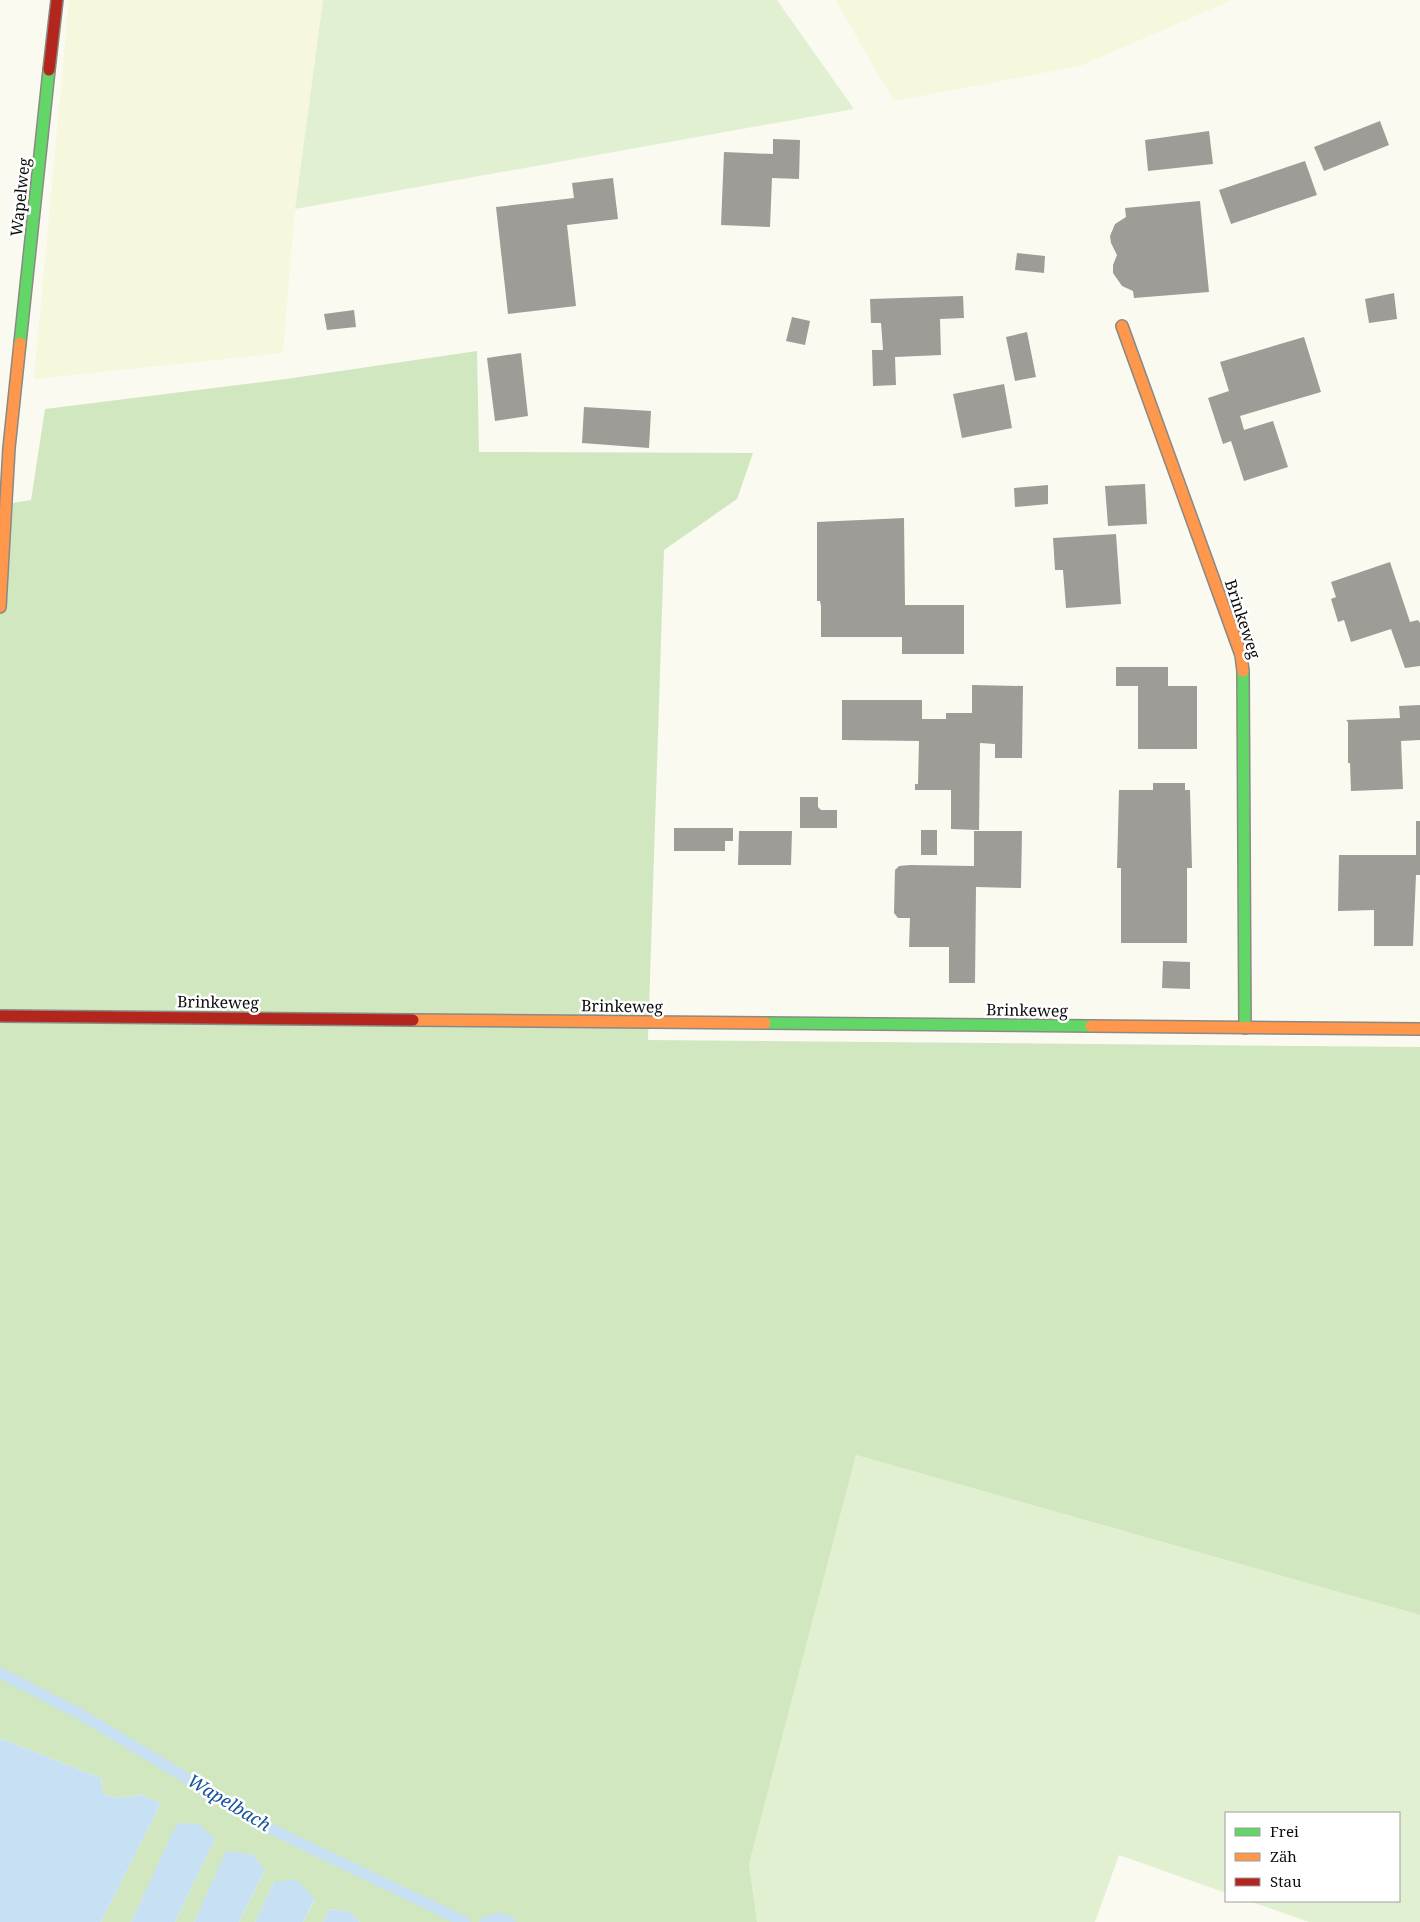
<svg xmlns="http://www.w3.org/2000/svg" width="1420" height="1922" font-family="'Noto Serif',serif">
<rect width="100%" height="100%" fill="#fbfaf0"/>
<g fill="#f7f7dd">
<polygon points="69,0 323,0 295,209 283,353 34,379"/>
<polygon points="835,0 1232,0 1080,66 894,101"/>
</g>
<g fill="#e1f0d1">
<polygon points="323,0 777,0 854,109 295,209"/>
<polygon points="856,1455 1420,1615 1420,1922 1309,1922 1249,1901 1399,1901 1399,1813 1226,1813 1226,1893 1119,1855 1095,1922 757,1922 749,1864"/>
</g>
<polygon fill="#d1e7bf" points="477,351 479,452 753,453 737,499 664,550 648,1040 1420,1047 1420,1615 856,1455 749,1864 757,1922 360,1922 348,1911 329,1909 323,1922 303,1922 315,1900 274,1882 255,1922 239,1922 265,1870 227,1851 194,1922 175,1922 215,1839 178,1823 131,1922 101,1922 161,1803 142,1795 115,1798 103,1794 101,1778 0,1738 0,505 31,500 45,409 286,379"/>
<g fill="#c8e0f3">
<polygon points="0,1738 101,1778 103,1794 115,1798 142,1795 161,1803 101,1922 0,1922"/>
<polygon points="177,1823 199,1824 215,1839 175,1922 131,1922"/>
<polygon points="226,1851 252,1854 265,1870 239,1922 194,1922"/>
<polygon points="296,1879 315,1899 303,1922 255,1922 274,1882"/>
<polygon points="329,1909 348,1911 360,1922 323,1922"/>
</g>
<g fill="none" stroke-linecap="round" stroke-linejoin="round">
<g stroke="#c8e0f3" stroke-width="11">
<polyline points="0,1673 80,1714 273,1830 465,1922"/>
<polyline points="485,1922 500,1918 510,1922"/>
</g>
</g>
<g fill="#9e9c96">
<polygon points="1380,121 1389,145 1324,171 1314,147"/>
<polygon points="1209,131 1213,164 1148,171 1145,140"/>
<polygon points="773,139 800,140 799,179 772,178 770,227 721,225 724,152 773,154"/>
<polygon points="1305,161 1317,195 1231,224 1219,190"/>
<polygon points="613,178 618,219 567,225 576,306 508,314 496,207 574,198 572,183"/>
<polygon points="1200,201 1209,292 1134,298 1133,291 1122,286 1113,273 1113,265 1117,255 1111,243 1110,236 1115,224 1126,217 1125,208"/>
<polygon points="1017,253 1045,256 1044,273 1015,270"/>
<polygon points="1394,293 1397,319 1369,323 1365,299"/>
<polygon points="963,296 964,318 940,319 941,355 895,357 896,385 873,386 872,350 883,350 881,323 871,323 870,299"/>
<polygon points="354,310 356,327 327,330 324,314"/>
<polygon points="792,317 810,321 805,345 786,341"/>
<polygon points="1027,332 1036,377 1015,381 1006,337"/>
<polygon points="1304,337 1321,392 1240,416 1244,430 1273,421 1288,467 1244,481 1231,441 1223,444 1208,398 1229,391 1220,362"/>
<polygon points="521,353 528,416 495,421 487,358"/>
<polygon points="1004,384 1012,428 962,438 953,394"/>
<polygon points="584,407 651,411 649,448 582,443"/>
<polygon points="1145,484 1147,524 1108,526 1105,486"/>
<polygon points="1048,485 1048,504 1015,507 1014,488"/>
<polygon points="904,518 905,605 964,605 964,654 902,654 902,637 821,637 821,606 820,601 817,601 817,522"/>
<polygon points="1116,534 1121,604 1066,608 1063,570 1055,570 1053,538"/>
<polygon points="1390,562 1410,622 1418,620 1420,623 1420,666 1405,668 1391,629 1351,642 1344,620 1338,622 1331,599 1336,597 1331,582"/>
<polygon points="1116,667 1168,667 1168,686 1197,686 1197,749 1138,749 1138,686 1116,686"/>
<polygon points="972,685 1023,686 1022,758 995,758 995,744 980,743 979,830 951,829 951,790 915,790 915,784 918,784 919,741 842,740 842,700 922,700 922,719 946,719 946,713 972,713"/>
<polygon points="1420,705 1420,740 1401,741 1403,789 1351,791 1350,763 1348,763 1348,722 1346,720 1400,718 1399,706"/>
<polygon points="1153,783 1185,783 1185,790 1190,790 1192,868 1187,868 1187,943 1121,943 1121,868 1117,868 1119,790 1153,790"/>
<polygon points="800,797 818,797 818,807 821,810 837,810 837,828 800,828"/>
<polygon points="1416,821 1420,821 1420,875 1416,875 1413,946 1374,946 1374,910 1338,911 1339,855 1416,855"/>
<polygon points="674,828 733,828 733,841 725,841 725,851 674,851"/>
<rect x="921" y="830" width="16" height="25"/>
<polygon points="739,831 792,831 791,865 738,865"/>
<polygon points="974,831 1022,831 1021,888 976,887 975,983 949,983 949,947 909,947 910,918 898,918 894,913 895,870 899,866 910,865 974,866"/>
<polygon points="1163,961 1190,962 1190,989 1162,988"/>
</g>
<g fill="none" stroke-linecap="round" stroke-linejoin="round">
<defs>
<g id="fast">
<polyline points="20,343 49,70"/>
<polyline points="1243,671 1245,1028"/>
<polyline points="765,1023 1091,1026"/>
</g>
<g id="slow">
<polyline points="1122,326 1241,655 1243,671"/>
<polyline points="0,607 9,448 20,343"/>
<polyline points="413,1020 765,1023"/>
<polyline points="1091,1026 1420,1029"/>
</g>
<g id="jam">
<polyline points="49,70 57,0"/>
<polyline points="0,1016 413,1020"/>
</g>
</defs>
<use href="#fast" stroke="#8a8a85" stroke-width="14"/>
<use href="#slow" stroke="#8a8a85" stroke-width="14"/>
<use href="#jam" stroke="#8a8a85" stroke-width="14"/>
<use href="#fast" stroke="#63d668" stroke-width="11"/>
<use href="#slow" stroke="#ff974d" stroke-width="11"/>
<use href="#jam" stroke="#b3261e" stroke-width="11"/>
</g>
<g text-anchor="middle" stroke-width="5" stroke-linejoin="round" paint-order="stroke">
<g font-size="16" fill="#0c0c0c" stroke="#fff">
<text transform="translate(20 197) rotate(-84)" y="6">Wapelweg</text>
<text transform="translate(1243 619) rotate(72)" y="6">Brinkeweg</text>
<text transform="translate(218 1002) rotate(1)" y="6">Brinkeweg</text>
<text transform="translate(622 1006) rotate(1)" y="6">Brinkeweg</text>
<text transform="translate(1027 1010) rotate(1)" y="6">Brinkeweg</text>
</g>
<g font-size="18" font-style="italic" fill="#19559b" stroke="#fff">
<text transform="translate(229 1803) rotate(31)" y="6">Wapelbach</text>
</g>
</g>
<rect x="1225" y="1812" width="175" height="90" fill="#ffffff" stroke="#9e9e9e"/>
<rect x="1235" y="1828" width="25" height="8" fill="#63d668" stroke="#9e9e9e"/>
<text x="1270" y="1837" font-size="15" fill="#0c0c0c">Frei</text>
<rect x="1235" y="1853" width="25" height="8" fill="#ff974d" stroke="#9e9e9e"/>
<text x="1270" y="1862" font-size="15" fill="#0c0c0c">Zäh</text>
<rect x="1235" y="1878" width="25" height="8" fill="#b3261e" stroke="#9e9e9e"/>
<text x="1270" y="1887" font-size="15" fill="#0c0c0c">Stau</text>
</svg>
